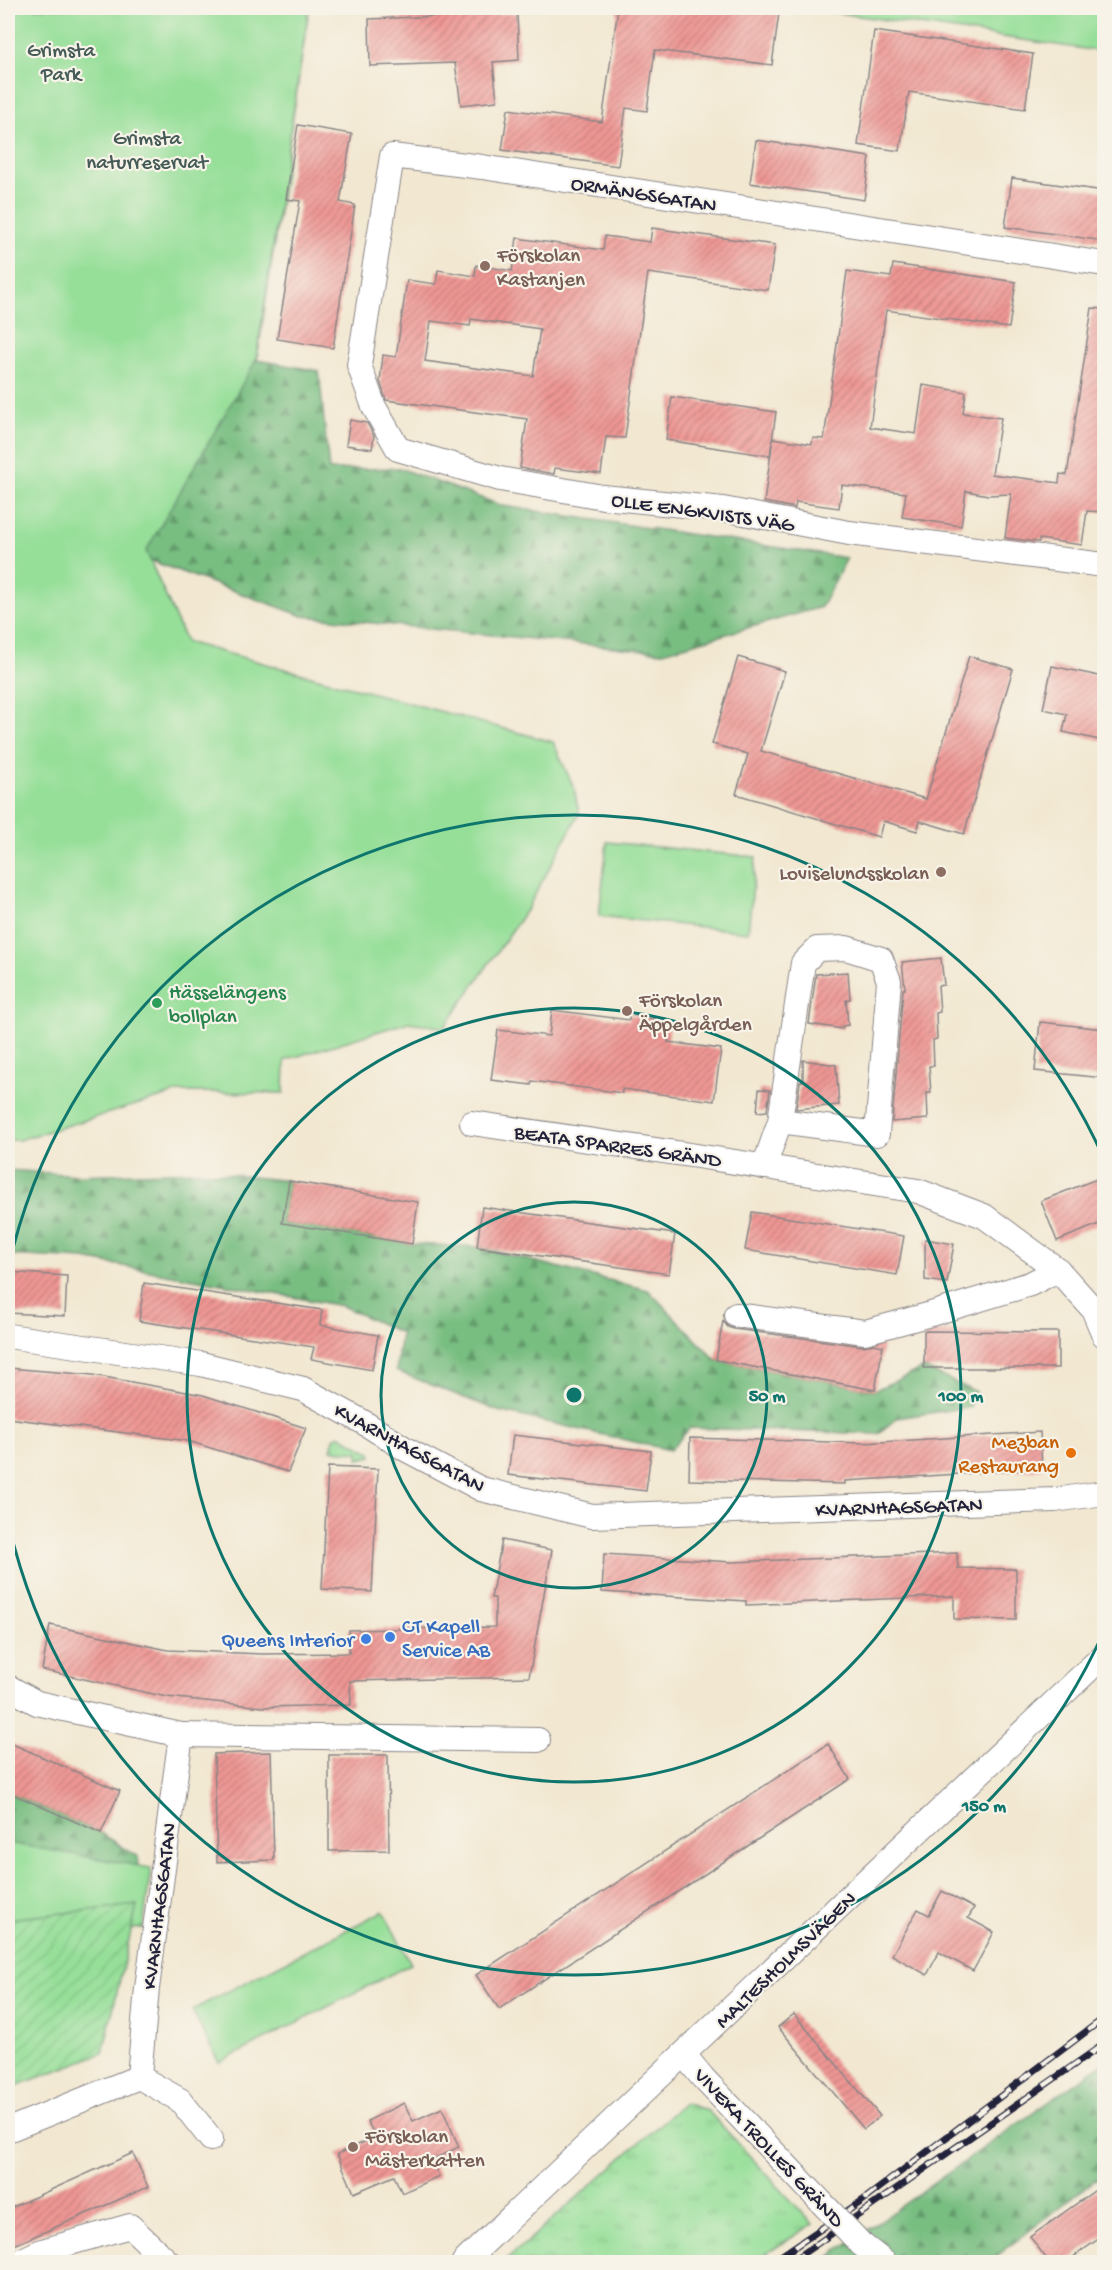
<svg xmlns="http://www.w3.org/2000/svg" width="1112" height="2270" font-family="'Gochi Hand',sans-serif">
<defs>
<pattern id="grass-tufts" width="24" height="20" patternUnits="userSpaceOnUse" patternTransform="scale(1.5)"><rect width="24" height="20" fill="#96df99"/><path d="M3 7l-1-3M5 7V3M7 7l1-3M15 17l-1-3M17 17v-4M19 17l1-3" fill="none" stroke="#81bf85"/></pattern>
<pattern id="forest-firs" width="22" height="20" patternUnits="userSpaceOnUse" patternTransform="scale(1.5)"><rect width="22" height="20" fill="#78be81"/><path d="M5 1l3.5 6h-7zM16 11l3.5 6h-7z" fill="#629a6b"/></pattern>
<pattern id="garden-furrows" width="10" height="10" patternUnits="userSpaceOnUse" patternTransform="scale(1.5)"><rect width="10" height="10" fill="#96df99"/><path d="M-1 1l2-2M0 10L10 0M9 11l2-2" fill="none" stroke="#81bf85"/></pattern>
<pattern id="building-hatch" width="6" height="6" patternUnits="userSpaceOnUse" patternTransform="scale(1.5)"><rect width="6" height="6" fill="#ef9794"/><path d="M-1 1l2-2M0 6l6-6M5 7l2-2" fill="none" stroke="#c17b7a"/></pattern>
</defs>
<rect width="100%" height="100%" fill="#f7f3e8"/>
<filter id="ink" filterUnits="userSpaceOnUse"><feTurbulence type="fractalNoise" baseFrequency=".0167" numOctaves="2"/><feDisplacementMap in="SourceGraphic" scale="12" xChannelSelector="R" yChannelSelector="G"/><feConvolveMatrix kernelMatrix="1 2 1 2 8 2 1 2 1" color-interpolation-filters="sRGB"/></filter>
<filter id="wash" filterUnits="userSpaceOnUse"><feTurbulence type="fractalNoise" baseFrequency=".008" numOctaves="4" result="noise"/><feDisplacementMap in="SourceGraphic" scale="24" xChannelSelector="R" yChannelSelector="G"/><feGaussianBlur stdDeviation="1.35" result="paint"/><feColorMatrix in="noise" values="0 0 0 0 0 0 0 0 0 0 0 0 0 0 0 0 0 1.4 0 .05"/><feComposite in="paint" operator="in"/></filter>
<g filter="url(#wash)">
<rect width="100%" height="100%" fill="#f2e8d2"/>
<g fill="url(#grass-tufts)" stroke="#5c806a" stroke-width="1.5">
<polygon points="339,1435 370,1452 372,1456 359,1459 359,1452 331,1450 334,1438"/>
<polygon points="684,2103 708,2111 813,2224 753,2262 504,2262"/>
</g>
<g fill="url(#forest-firs)" stroke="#4d705e" stroke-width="1.5">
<polygon points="309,8 257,360 319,371 329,470 399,468 503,506 847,558 821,607 663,652 303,616 8,509"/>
<polygon points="8,1170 77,1175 200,1171 289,1181 282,1223 412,1244 477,1247 648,1290 716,1360 875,1390 924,1368 976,1392 969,1407 897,1418 878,1434 690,1428 670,1450 498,1411 396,1371 401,1333 342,1306 84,1259 8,1255"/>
<polygon points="8,1792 101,1833 138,1857 137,1905 8,1919"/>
<polygon points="1104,2063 1104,2173 989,2262 949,2262 928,2256 925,2262 822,2262"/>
</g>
<g fill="#96df99" stroke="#5c806a" stroke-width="1.5">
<polygon points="8,8 309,8 256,360 146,551 186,642 553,742 574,788 579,814 527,909 444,1028 409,1022 285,1060 284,1093 179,1092 19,1140 8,1140"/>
<polygon points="805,8 1104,8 1104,52"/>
<polygon points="607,842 756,857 748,932 599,916"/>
<polygon points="8,1843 151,1868 143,1928 8,1941"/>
<polygon points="383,1911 411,1964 219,2063 192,2010"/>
</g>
<polygon fill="url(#garden-furrows)" stroke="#5c806a" stroke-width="1.5" points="137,1905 103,2053 8,2089 8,1919"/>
<g id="blocks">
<g fill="url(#building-hatch)" fill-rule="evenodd">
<polygon points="618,8 736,8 779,13 772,65 655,50 647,111 626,108 618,166 502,150 508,109 602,122"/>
<polygon points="517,13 519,60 493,62 497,101 461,105 455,63 370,66 369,19"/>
<polygon points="874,31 1033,54 1025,109 909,92 900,151 858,145"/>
<polygon points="298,125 352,134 340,202 355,205 333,348 277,339 300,201 286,199"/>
<polygon points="756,140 870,157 864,200 750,183"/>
<polygon points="1012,178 1104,191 1104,241 1005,227"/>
<path d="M652,228L775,245L768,290L648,273L625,438L606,437L601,474L555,468L554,474L520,468L527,419L386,400L380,381L383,355L396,357L407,280L436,284L438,270L475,276L476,265L512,271L517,238L603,250L605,236L650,242ZM471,319L540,329L533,376L425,361L431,321L470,326Z"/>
<polygon points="893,264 1016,282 1009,328 886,310 870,427 916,434 923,385 966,392 963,413 1001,418 992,474 1059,483 1060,474 1067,475 1092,308 1104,309 1104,512 1087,511 1082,545 1039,539 1039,542 1005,538 1011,494 988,495 966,491 961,526 902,517 906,493 842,485 839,508 796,502 795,508 764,502 773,438 812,444 813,438 824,439 847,271 891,277"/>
<polygon points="672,397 776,412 770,456 666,440"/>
<polygon points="350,420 367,423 374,436 372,449 346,445"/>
<polygon points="969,656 1013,669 964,834 920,821 917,831 883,821 879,837 736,794 748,754 712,744 738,657 785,671 761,751 926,799"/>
<polygon points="1052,666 1104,677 1104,741 1063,732 1067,714 1043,709"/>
<polygon points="941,958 944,985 938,986 940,1012 936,1013 937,1039 933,1040 934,1066 929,1066 931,1093 927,1093 928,1119 892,1122 903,989 905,989 902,962"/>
<polygon points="848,972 850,999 846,1000 848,1025 842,1026 843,1029 809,1024 816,974"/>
<polygon points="552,1010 629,1020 629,1015 670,1021 668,1042 721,1049 714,1101 622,1089 622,1093 532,1081 531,1085 491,1080 498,1030 549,1036"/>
<polygon points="1040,1022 1104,1029 1104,1078 1035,1071"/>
<polygon points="803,1060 836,1065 839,1105 796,1109 800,1082 803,1081"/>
<polygon points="759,1089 770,1090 767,1111 757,1112"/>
<polygon points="1104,1176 1104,1222 1057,1241 1041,1201"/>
<polygon points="289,1181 418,1202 412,1244 282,1223"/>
<polygon points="482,1207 675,1234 669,1274 477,1247"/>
<polygon points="752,1212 904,1236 897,1275 745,1250"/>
<polygon points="925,1239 954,1244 947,1283 925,1280"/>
<polygon points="8,1272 67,1276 65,1316 8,1313"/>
<polygon points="144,1283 322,1310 320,1325 378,1335 372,1370 311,1359 314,1347 139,1321"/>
<polygon points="723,1321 728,1327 734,1329 863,1346 874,1344 883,1346 875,1390 716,1360"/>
<polygon points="924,1331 1058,1332 1058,1368 924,1368"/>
<polygon points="8,1368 93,1375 203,1395 306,1428 288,1472 188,1441 8,1418"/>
<polygon points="1040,1432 1042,1469 845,1481 845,1484 689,1480 690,1438 864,1443"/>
<polygon points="513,1435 651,1451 646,1491 508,1475"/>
<polygon points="328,1467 378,1469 372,1592 322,1589"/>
<polygon points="502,1540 552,1550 529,1677 350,1681 351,1705 263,1707 167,1697 42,1670 50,1625 168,1650 262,1654 349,1653 349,1630 495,1627 495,1598 491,1598"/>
<polygon points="957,1553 958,1568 1016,1569 1016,1620 954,1619 954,1596 746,1605 746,1601 602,1592 604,1554 732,1562"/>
<polygon points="8,1742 120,1791 101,1833 8,1792"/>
<polygon points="828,1744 850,1779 499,2009 476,1975"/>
<polygon points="271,1752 274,1860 217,1862 214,1754"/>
<polygon points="329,1755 388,1755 389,1850 329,1851"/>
<polygon points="942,1891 974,1908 968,1918 994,1932 973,1971 939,1952 927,1975 892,1955 918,1909 929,1915"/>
<polygon points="794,2014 880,2116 864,2129 778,2027"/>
<polygon points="404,2103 413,2121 442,2108 459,2147 431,2160 439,2176 402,2193 394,2176 354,2193 337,2154 376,2137 367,2121"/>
<polygon points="133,2153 148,2187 12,2246 8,2235 8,2209"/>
<polygon points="1104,2184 1104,2235 1066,2262 1049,2262 1030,2237"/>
</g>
</g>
</g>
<g filter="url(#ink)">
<use href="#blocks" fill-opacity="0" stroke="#8a8586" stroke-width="1.5"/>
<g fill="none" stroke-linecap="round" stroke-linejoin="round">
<defs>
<g id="minor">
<polyline points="1104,264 482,167 392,156 359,365 374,407 398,449 500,479 603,497 723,509 849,533 1104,565"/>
<polyline points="472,1123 697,1156 918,1191 984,1216 1058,1270 1093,1309 1104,1335"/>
<polyline points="764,1167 780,1121 877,1134 889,981 881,959 846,948 817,949 803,963 780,1121"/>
<polyline points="736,1315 865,1332 931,1314 1030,1284 1058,1270"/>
<polyline points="8,1336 201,1364 303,1389 363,1422 407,1450 481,1489 592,1516 1055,1500 1104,1493"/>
<polyline points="8,1687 37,1703 181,1735 147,1988 139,2077 8,2130"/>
<polyline points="181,1735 538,1740"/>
<polyline points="684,2055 703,2078 823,2204"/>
<polyline points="139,2077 180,2100 211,2139"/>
<polyline points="861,2244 884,2262"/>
<polyline points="18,2262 42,2251 130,2226 168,2262"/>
<polyline points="464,2262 1104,1655"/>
</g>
</defs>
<use href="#minor" stroke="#8a8586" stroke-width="26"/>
<use href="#minor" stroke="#fff" stroke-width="24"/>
<defs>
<g id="rail">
<polyline points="772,2262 862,2201 1104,2018"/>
<polyline points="791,2262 1104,2044"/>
</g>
</defs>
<use href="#rail" stroke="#22223b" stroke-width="7"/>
<use href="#rail" stroke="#f7f3e8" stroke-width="4.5" stroke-dasharray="14" stroke-linecap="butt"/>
<defs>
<polyline id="minor-bridge" points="823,2204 861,2244"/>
</defs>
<use href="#minor-bridge" stroke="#8a8586" stroke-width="26" stroke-linecap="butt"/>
<use href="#minor-bridge" stroke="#fff" stroke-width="24"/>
</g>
</g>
<g fill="none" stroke="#0f766e" stroke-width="3">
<circle cx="574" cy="1395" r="193"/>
<circle cx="574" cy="1395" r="387"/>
<path d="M1104 1631A580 580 0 0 1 8 1521M8 1269A580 580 0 0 1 1104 1159"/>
</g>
<g fill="#8d6e63" stroke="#f7f3e8" stroke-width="2">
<circle cx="485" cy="266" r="6"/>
<circle cx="941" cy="872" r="6"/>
<circle cx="627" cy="1011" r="6"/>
<circle cx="353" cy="2147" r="6"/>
</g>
<circle fill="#2e9e5b" stroke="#f7f3e8" stroke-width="2" cx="157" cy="1003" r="6"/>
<circle fill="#e8710a" stroke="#f7f3e8" stroke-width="2" cx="1071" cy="1453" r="6"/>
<g fill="#3f7fe0" stroke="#f7f3e8" stroke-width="2">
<circle cx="390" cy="1637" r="6"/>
<circle cx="366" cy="1639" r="6"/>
</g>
<g text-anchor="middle" stroke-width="4.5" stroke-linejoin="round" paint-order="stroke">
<g font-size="21" fill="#455b57" stroke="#f7f3e8">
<text x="61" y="56">Grimsta<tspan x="61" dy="24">Park</tspan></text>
<text x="147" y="144">Grimsta<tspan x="147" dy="24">naturreservat</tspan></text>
</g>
<g font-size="21" fill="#22223b" stroke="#f7f3e8">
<text transform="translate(644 193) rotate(9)" y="7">ORMÄNGSGATAN</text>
<text transform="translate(703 511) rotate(8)" y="7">OLLE ENGKVISTS VÄG</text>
<text transform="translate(618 1145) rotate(8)" y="7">BEATA SPARRES GRÄND</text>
<text transform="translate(410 1447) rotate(28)" y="7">KVARNHAGSGATAN</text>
<text transform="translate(899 1506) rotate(-2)" y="7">KVARNHAGSGATAN</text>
<text transform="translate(158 1906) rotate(-83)" y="7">KVARNHAGSGATAN</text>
<text transform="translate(785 1959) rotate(-44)" y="7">MALTESHOLMSVÄGEN</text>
<text transform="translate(770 2147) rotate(47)" y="7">VIVEKA TROLLES GRÄND</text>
</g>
<g font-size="21" fill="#785e54" stroke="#f7f3e8" text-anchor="start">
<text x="497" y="261">Förskolan<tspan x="497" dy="24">Kastanjen</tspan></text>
<text x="929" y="879" text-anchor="end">Loviselundsskolan</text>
<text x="639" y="1006">Förskolan<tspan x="639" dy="24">Äppelgården</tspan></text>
<text x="365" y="2142">Förskolan<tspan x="365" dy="24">Mästerkatten</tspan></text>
</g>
<g font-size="21" fill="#27864d" stroke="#f7f3e8" text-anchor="start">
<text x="169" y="998">Hässelängens<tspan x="169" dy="24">bollplan</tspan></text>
</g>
<g font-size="21" fill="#c56008" stroke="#f7f3e8" text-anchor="end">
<text x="1059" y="1448">Mezban<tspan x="1059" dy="24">Restaurang</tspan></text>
</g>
<g font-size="21" fill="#366cbe" stroke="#f7f3e8" text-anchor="start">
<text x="402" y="1632">CT Kapell<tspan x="402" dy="24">Service AB</tspan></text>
<text x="354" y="1646" text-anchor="end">Queens Interior</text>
</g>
</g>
<circle cx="574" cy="1395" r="9" fill="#0f766e" stroke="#f7f3e8" stroke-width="3"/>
<g font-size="18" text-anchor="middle" font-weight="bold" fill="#0f766e" stroke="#f7f3e8" stroke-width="4.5" stroke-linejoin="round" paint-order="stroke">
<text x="767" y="1401">50 m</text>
<text x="961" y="1401">100 m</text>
<text x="984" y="1811">150 m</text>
</g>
<rect width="1112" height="2270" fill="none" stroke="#f7f3e8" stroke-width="30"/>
</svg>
